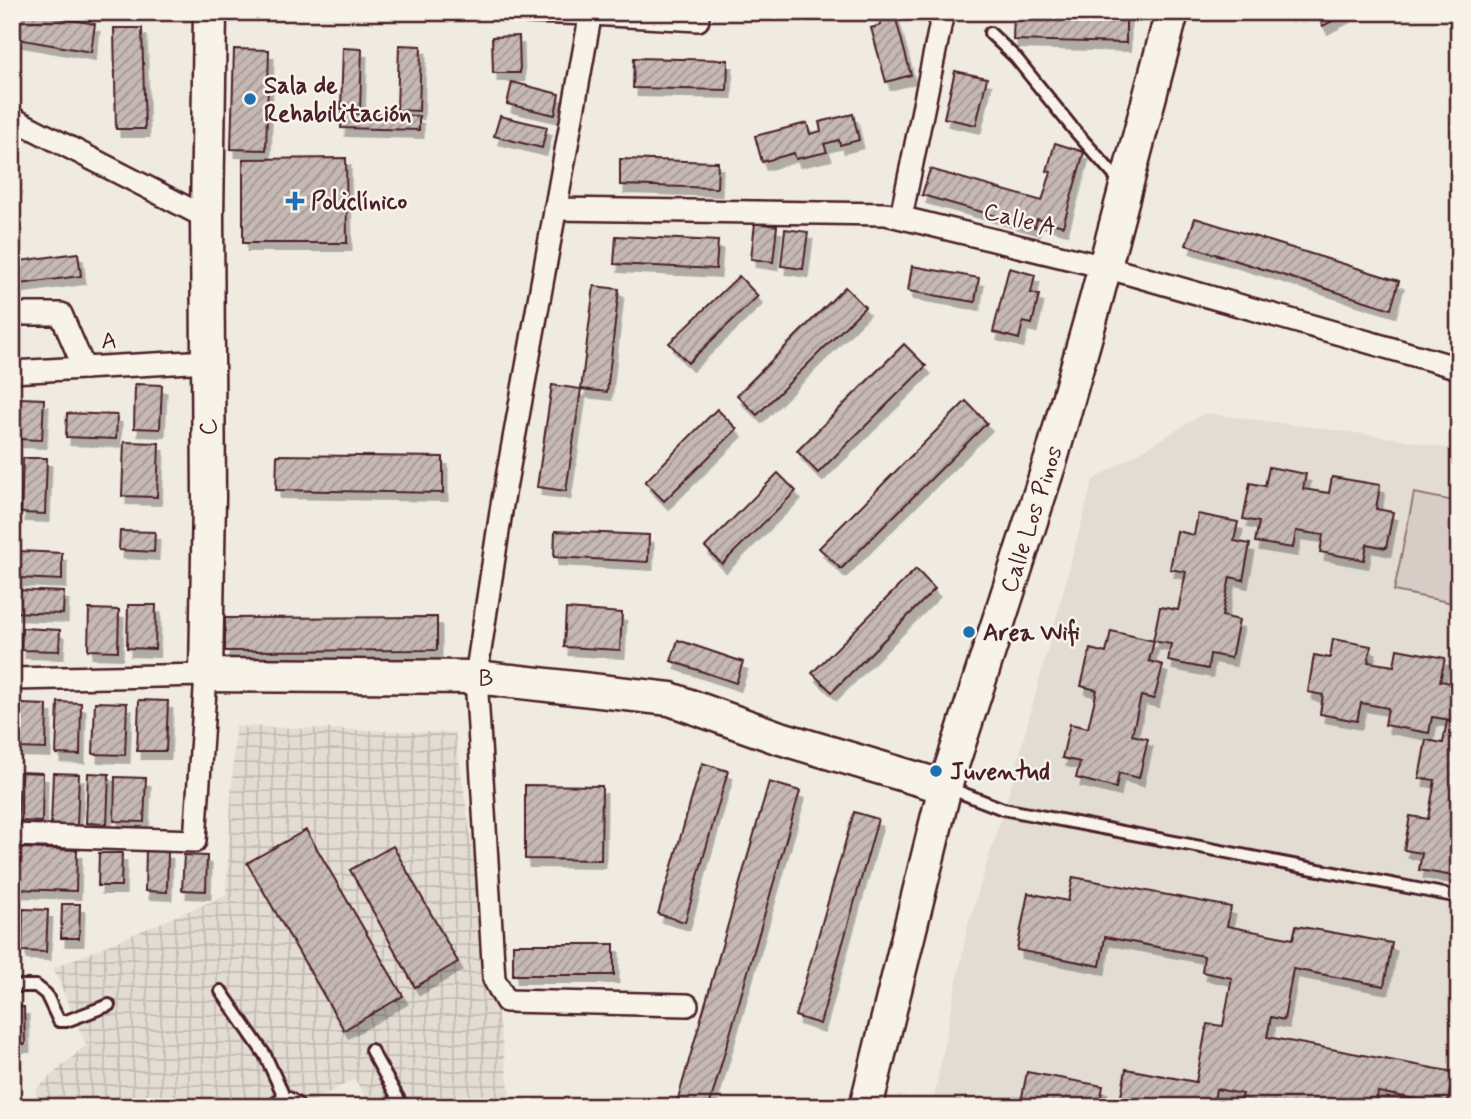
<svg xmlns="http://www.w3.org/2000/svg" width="1471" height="1119" font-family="Mynerve,sans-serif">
<defs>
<pattern id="industrial-grid" width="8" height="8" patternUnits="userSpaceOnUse" patternTransform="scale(1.75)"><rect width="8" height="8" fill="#e3dcd2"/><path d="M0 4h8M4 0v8" fill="none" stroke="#c4bcb4"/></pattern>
<pattern id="building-hatch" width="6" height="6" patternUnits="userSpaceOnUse" patternTransform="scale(1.75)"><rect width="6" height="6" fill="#c6b8b3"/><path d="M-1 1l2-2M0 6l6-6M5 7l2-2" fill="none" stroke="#a39592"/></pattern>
<filter id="shadow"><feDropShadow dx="4.5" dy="8" stdDeviation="0" flood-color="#0004"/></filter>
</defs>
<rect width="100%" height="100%" fill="#f0ebe0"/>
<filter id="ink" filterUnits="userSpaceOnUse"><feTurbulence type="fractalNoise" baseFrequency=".0143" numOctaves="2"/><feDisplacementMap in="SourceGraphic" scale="14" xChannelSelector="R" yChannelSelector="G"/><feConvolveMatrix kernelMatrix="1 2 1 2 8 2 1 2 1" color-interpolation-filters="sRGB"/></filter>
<g filter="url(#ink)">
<polygon fill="#e3dcd2" points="1205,413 1401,439 1459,451 1459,1107 932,1107 968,925 1010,789 1093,480"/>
<polygon fill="url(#industrial-grid)" points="235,726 455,733 512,1107 370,1107 355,1079 301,1107 37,1107 36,1089 86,1045 53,968 226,895"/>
<polygon fill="#d8cdc6" stroke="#917678" stroke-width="2" points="1414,493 1459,502 1459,575 1453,603 1394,591"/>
<g fill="url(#building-hatch)" stroke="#4a1f2b" stroke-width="2" filter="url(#shadow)">
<polygon points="12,12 28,12 95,24 91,52 12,38"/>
<polygon points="877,12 894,12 911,75 886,82 871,28 881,25"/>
<polygon points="1014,12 1126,15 1126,43 1013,40"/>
<polygon points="1316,12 1349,12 1323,26"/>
<polygon points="114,28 142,28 145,129 116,129"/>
<polygon points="519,36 520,73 493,73 492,37"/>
<polygon points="399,45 421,46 419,111 397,110"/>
<polygon points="343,48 362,49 360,110 341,109"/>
<polygon points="234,49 269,50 266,150 231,149"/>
<polygon points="634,58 728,60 727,90 633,88"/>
<polygon points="955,71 987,78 976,125 944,118"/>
<polygon points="512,82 559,94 555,115 507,104"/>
<polygon points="342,113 419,116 419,130 341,128"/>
<polygon points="853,114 859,140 840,145 839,140 824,144 827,152 796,159 794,153 762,162 755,136 807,123 810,134 821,131 819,122"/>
<polygon points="500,116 547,127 542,148 494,136"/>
<polygon points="1055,143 1084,152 1063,226 1037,219 1035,227 922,195 930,169 1042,201 1051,172 1047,171"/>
<polygon points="346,158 347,243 243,243 243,159"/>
<polygon points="620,159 718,162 717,188 620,185"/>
<polygon points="1195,218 1399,281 1391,309 1186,245"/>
<polygon points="755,223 777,226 773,262 751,259"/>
<polygon points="785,229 808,232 803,269 781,266"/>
<polygon points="616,236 718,241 716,269 614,264"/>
<polygon points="78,253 81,276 12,285 12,262"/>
<polygon points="912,266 979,278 975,302 908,291"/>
<polygon points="1009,268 1035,275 1031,293 1039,295 1032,324 1023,322 1019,339 993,332"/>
<polygon points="739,276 758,296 688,363 669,343"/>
<polygon points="594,286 619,289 607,392 581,389"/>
<polygon points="845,287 865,307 757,415 737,395"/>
<polygon points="904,344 926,366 818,473 797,451"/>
<polygon points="135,384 162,385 160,429 134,428"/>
<polygon points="552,385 581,389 566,491 537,487"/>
<polygon points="20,398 44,399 42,440 18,439"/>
<polygon points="966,401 987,423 841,569 819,548"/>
<polygon points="717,409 737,429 664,501 645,482"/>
<polygon points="67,413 117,415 116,439 66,437"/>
<polygon points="124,442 159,443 157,497 122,496"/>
<polygon points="277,455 443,457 443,493 276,490"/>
<polygon points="23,458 47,458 45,514 21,513"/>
<polygon points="1269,467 1306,474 1303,489 1329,493 1332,477 1380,485 1376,509 1393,512 1386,548 1367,544 1364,560 1320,552 1323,535 1296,531 1293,548 1255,542 1259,522 1243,519 1250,483 1265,486"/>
<polygon points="778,473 796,491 722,564 705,547"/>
<polygon points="1198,514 1238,522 1234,541 1250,544 1243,580 1230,577 1222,616 1239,620 1231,658 1210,654 1208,669 1168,661 1171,644 1153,641 1160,607 1178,610 1186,572 1170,569 1177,531 1194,535"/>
<polygon points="120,531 155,532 154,552 119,550"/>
<polygon points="555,531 649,535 648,562 554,557"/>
<polygon points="19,551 62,553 62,580 18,578"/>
<polygon points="916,569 935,589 832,692 812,673"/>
<polygon points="12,590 64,592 63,614 12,612"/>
<polygon points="128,605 156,605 155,649 127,648"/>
<polygon points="89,609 119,610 118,651 88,650"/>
<polygon points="566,609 622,613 620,650 564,647"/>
<polygon points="437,617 437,650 225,651 225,618"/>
<polygon points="22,628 60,630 59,651 21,650"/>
<polygon points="1111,631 1154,641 1149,661 1163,665 1154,699 1141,696 1132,735 1148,739 1139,778 1119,773 1116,788 1076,778 1080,762 1062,758 1070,724 1088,728 1097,690 1081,686 1090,649 1106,653"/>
<polygon points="1333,639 1371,646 1368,662 1394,666 1397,649 1445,658 1440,681 1457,684 1451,720 1432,717 1429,733 1385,725 1388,708 1361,703 1357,721 1320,714 1323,695 1308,692 1314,655 1330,658"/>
<polygon points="678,640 743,662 736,683 671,661"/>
<polygon points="139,700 168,701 166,751 137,751"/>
<polygon points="58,702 81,703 80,755 56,754"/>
<polygon points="95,702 127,703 125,755 93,754"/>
<polygon points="21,704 47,705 46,749 19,748"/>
<polygon points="1447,721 1459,724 1459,877 1419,870 1422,853 1404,850 1410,816 1428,819 1435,780 1419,778 1426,740 1443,743"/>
<polygon points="702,763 728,771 685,922 658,914"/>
<polygon points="20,772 43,773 42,822 18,821"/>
<polygon points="53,773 79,774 77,826 51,825"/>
<polygon points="88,773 109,774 107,824 86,823"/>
<polygon points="115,777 146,778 144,822 114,821"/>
<polygon points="769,782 800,791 709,1107 692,1107 677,1102"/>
<polygon points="525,785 602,786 601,860 525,859"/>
<polygon points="854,812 878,819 820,1024 795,1016"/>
<polygon points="306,830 403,996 344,1030 247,863"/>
<polygon points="393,846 458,962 415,987 350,870"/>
<polygon points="15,848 77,850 76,891 14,889"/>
<polygon points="146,850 168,851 167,892 145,891"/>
<polygon points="99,853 122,853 121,886 98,886"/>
<polygon points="184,855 207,856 206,891 182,890"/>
<polygon points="1073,877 1231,907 1227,926 1293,939 1296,926 1392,943 1384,986 1293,969 1284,1020 1271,1017 1267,1037 1454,1072 1447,1105 1378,1092 1375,1107 1338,1101 1337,1107 1240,1107 1243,1094 1216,1089 1213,1107 1119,1107 1126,1069 1196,1082 1207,1024 1223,1026 1232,978 1202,972 1204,956 1105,937 1100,966 1017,950 1028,893 1068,901"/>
<polygon points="62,904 80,904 79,938 61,938"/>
<polygon points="23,909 48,910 46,952 22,951"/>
<rect x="513" y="944" width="101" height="31"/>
<polygon points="12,1007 24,1007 25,1044 12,1044"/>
<polygon points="1027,1072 1103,1086 1099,1107 1020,1107"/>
</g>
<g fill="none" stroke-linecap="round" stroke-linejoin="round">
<defs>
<g id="lane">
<polyline points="990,33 1016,58 1075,131 1121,183"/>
<polyline points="949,788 1003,809 1459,897"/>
<polyline points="12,986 36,986 46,994 59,1021 66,1021 109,1005"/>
<polyline points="221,991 265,1055 287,1103"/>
<polyline points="371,1050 403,1107"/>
</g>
<g id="street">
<polyline points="529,12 591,14 698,20"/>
<polyline points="591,12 502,505 476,677 494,979 506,1001 687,1005"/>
<polyline points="12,118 207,218"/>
<polyline points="555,209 886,214 1105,267 1459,368"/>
<polyline points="901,217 943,12"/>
<polyline points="12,314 61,314 84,368"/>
<polyline points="12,372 208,361"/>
<polyline points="12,679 206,675 195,841 12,835"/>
<polyline points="279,1107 287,1103 293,1107"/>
</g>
<g id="secondary">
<polyline points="210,12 207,218 209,497 206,675 476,677 670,699 777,737 945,787"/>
<polyline points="866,1107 945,787 1052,456 1096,300 1172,12"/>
</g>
</defs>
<use href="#lane" stroke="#4a1f2b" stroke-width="16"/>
<use href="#street" stroke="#4a1f2b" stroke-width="26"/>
<use href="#secondary" stroke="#4a1f2b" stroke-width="37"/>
<use href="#lane" stroke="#f7f3e8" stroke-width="10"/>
<use href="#street" stroke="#f7f3e8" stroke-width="21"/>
<use href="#secondary" stroke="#f7f3e8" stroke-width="32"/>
</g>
</g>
<g fill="#1f6fb2" stroke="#f7f3e8" stroke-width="2.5">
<circle cx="250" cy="99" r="7"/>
<path d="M291.5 190.5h7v7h7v7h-7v7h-7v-7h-7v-7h7z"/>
<circle cx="969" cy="632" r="7"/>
<circle cx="936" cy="771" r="7"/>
</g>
<g text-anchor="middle" stroke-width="5" stroke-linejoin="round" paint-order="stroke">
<g font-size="24" font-weight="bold" fill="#4a1f2b" stroke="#f7f3e8" text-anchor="start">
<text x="264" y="93">Sala de<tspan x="264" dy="28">Rehabilitación</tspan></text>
<text x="311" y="209">Policlínico</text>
<text x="983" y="640">Area Wifi</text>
<text x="950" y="779">Juventud</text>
</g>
<g font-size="24" fill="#4a1f2b" stroke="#f7f3e8">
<text transform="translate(1020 219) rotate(14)" y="8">Calle A</text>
<text transform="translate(109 340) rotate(-3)" y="8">A</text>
<text transform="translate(208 427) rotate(-90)" y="8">C</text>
<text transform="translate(1031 519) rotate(-72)" y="8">Calle Los Pinos</text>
<text transform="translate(486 678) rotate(5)" y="8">B</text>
</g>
</g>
<rect width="1471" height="1119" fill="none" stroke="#f7f3e8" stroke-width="42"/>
<rect x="21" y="21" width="1429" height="1077" fill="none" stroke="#4a1f2b" stroke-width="2.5" filter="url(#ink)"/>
</svg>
